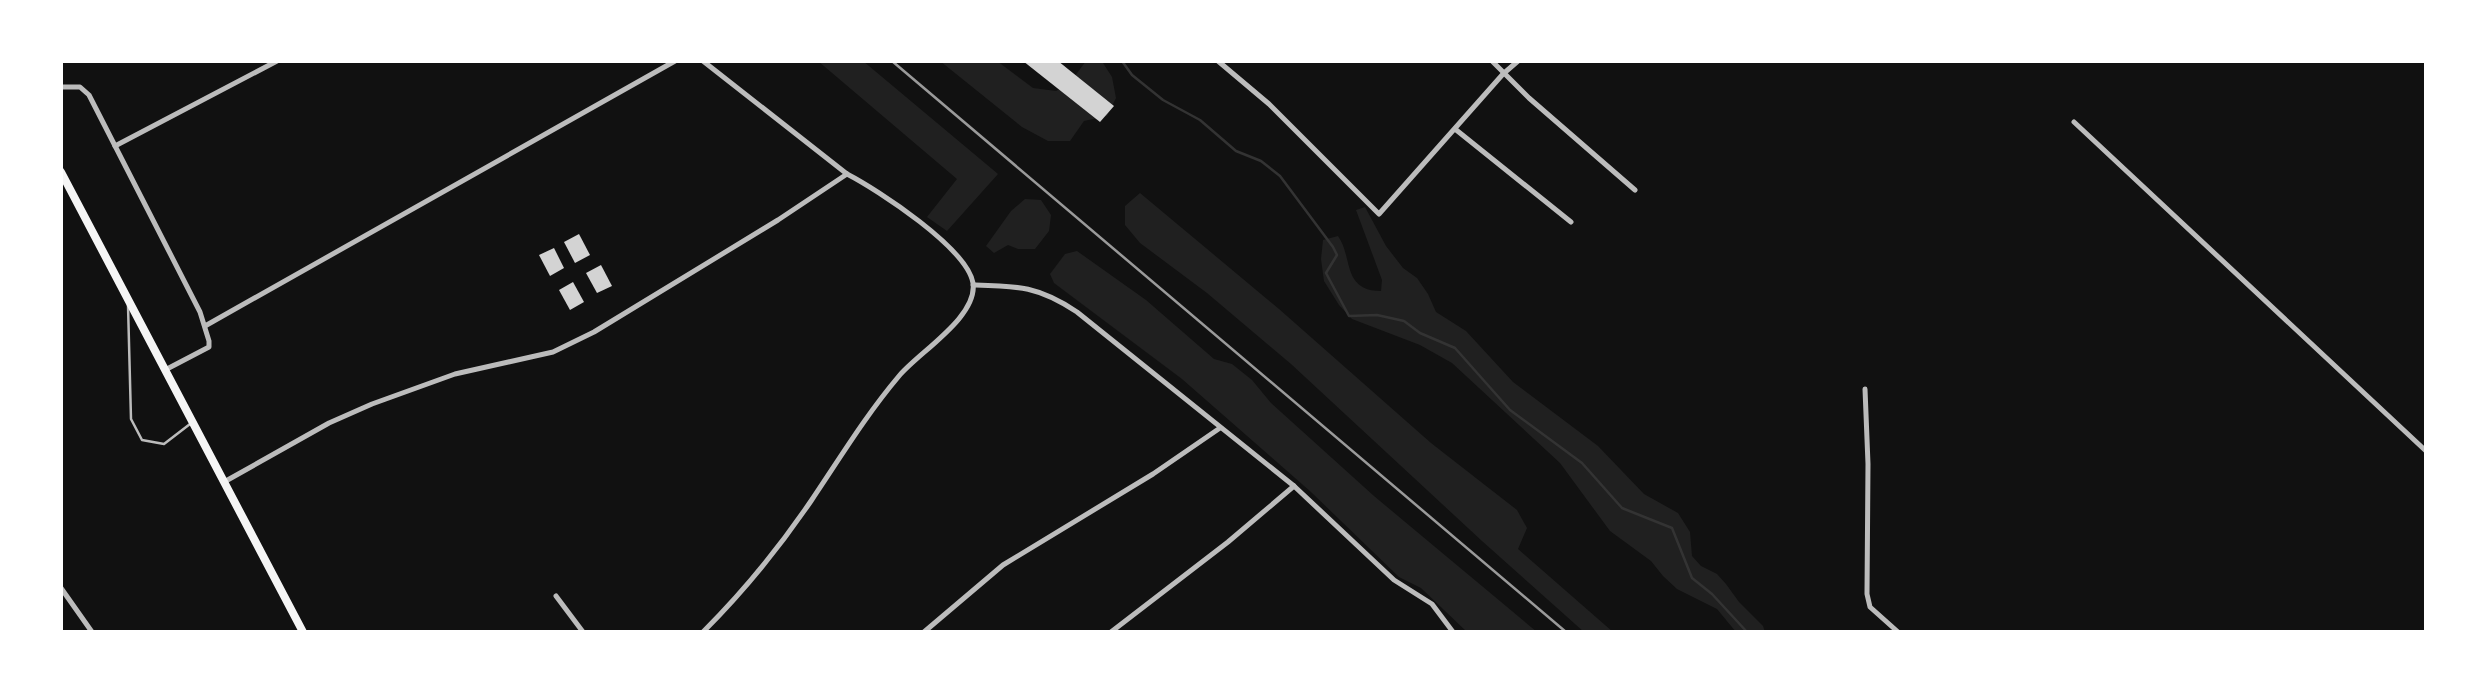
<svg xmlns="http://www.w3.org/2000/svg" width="2487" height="693" font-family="'Crimson Pro',serif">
<rect width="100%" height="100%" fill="#111"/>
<g fill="#202020">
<polygon points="818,61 863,61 998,174 947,231 927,217 957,179"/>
<polygon points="940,61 997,61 1033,88 1056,91 1069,84 1086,61 1103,63 1112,77 1116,98 1107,116 1084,121 1070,141 1048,141 1022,127"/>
<polygon points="1140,193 1279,309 1431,443 1517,510 1527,528 1518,549 1613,632 1584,632 1482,541 1291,364 1207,293 1140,243 1125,225 1125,206"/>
<polygon points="1025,199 1041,200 1051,215 1049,231 1035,249 1018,249 1008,245 994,253 986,246 1011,211"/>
<path d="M1365,207L1386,246L1403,268L1417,278L1428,294L1436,312L1466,331L1513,382L1598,446L1644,494L1678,513L1690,532L1692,556L1701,566L1717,574L1726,584L1739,602L1763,626L1765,632H1736L1717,609L1677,589L1663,576L1651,561L1610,531L1560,463L1452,363L1420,345L1352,319L1339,305L1324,281L1321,259L1323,240L1338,236C1353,257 1342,291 1381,291L1382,280L1356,210Z"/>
<polygon points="1077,251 1146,300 1214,359 1232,364 1252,380 1271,403 1374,496 1537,632 1467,632 1421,588 1399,577 1311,492 1182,379 1054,283 1050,274 1065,254"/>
</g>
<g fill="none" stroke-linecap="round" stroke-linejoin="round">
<polyline stroke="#333" stroke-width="2.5" points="1122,61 1132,75 1163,100 1200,120 1236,151 1261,161 1280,176 1333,247 1337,255 1326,273 1349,316 1377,315 1404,321 1420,333 1455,348 1510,410 1582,463 1622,508 1672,528 1692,578 1712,594 1747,632"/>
</g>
<g fill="#d3d3d3">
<polygon points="1023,61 1058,61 1114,106 1100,122"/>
<polygon points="579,234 590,255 575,263 564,242"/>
<polygon points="554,248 564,268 550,276 539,255"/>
<polygon points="601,265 612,286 597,293 586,273"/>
<polygon points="573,282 584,302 570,310 559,290"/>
</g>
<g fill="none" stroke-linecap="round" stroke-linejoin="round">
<polyline stroke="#bcbcbc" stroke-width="2.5" points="128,305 131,419 142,440 164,444 190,424"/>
<g stroke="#bcbcbc" stroke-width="5">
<path d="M703,61L847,174C878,190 967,248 973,283C978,317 919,352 899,376C866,415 840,458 811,501C779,548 743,592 703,632"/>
<polyline points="1218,61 1269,104 1379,214 1503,74 1518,61"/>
<polyline points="1492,61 1529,98 1635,190"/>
<polyline points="61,87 80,87 89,95 200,312 209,341 209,347 165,370"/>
<polyline points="2074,122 2426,451"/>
<polyline points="1455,129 1571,222"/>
<polyline points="115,146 277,61"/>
<path d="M973,285C1018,286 1038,286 1077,312L1294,486L1394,580L1432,604L1453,632"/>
<polyline points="205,326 675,61"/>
<polyline points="1865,389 1868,464 1867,594 1870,607 1898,632"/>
<polyline points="224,482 329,423 372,404 455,374 553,352 594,332 778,220 847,174"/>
<polyline points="61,588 92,632"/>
<polyline points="556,596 583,632"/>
<polyline points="924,632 1003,565 1153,474 1220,428"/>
<polyline points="1111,632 1228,542 1294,486"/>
</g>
<polyline stroke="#f5f5f5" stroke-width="8" points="61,172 303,632"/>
<polyline stroke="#9a9a9a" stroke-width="2.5" points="892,61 1566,632"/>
</g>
<rect width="2487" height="693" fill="none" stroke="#ffffff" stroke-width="126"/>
</svg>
